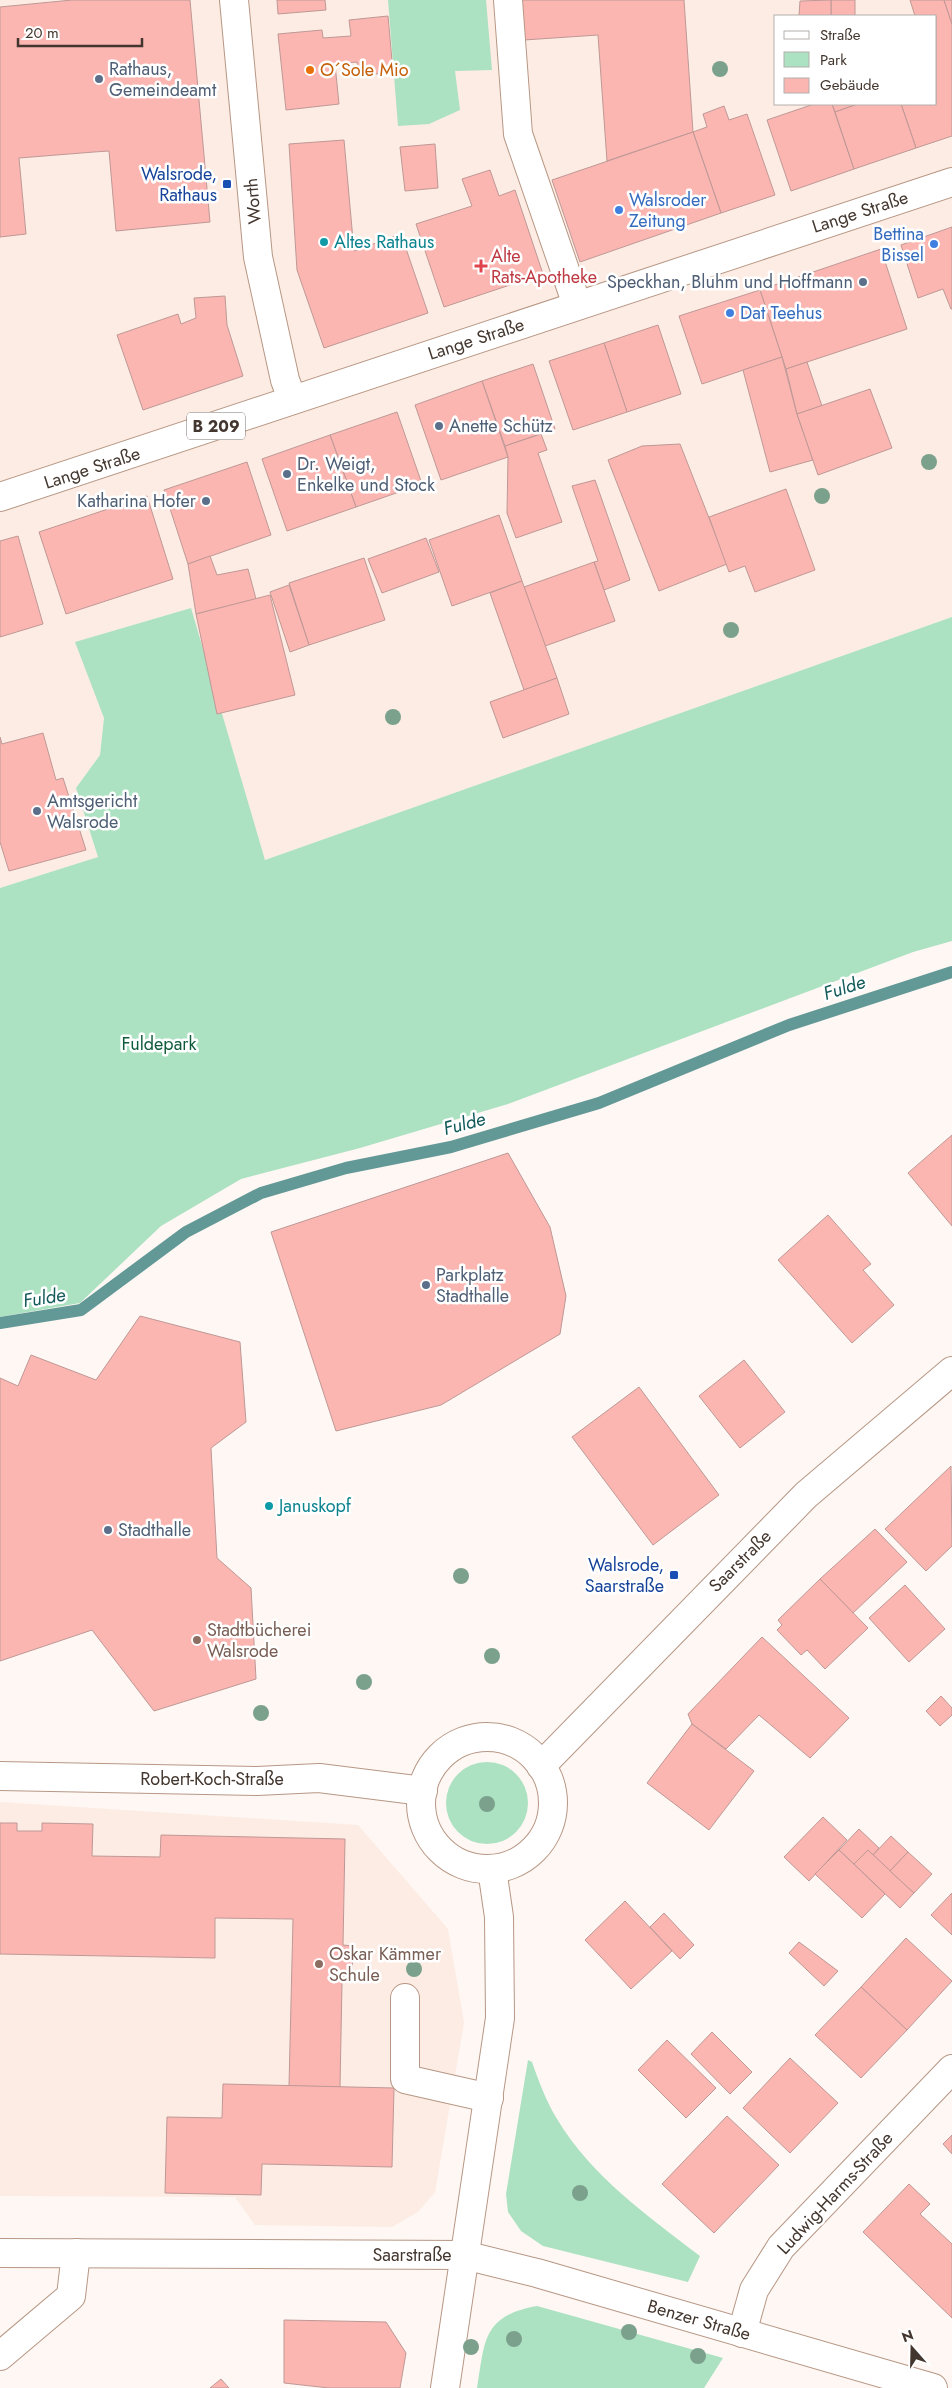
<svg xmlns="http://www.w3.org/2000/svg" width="952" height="2388" font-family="Jost,sans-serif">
<rect width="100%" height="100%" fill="#fef7f3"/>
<g fill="#fdece3" fill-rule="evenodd">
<path d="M0,0H952V617L265,860L190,608L76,642L104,718L100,755L76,788L98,857L0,888ZM776,16H936V104H776Z"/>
<polygon points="0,1802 358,1825 448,1929 464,2023 435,2192 418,2212 392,2227 255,2225 235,2197 0,2196"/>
</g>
<g fill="#ace1c2">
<polygon points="388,0 486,0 492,70 455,71 460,110 429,124 398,126"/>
<polygon points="191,608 265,860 952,617 952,941 913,952 508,1104 360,1148 241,1179 161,1226 80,1303 0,1317 0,888 98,857 76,788 100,755 104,718 75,642"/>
<circle cx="487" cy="1803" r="41"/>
<path d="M528,2060L532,2062C539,2082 546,2101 557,2119C590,2175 649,2217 700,2256L688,2282L543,2246L521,2231L508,2212L506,2194Z"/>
<path d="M537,2306L723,2358L704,2388H477C485,2341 482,2316 537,2306Z"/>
</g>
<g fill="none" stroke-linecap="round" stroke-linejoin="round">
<polyline stroke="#629896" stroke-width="12" points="0,1323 81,1310 186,1232 261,1193 346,1168 451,1147 599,1103 789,1025 952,972"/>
</g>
<g fill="#fbb6b2" stroke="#bf9895">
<polygon points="72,0 190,0 210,222 116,231 109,151 94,152 19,158 26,234 0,237 0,7"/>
<polygon points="277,0 325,0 326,10 278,14"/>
<polygon points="522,0 684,0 693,132 607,161 598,35 524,40"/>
<rect x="831" y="0" width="24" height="16"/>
<polygon points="831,0 831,16 799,16 800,1"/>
<polygon points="910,0 944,0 952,24 952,136 916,148 901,104 936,104 936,16 915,16"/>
<polygon points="944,0 952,0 952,24"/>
<polygon points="388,16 393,72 359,76 357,62 335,64 339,104 286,110 278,34 322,30 323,38 351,36 349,20"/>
<polygon points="814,104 832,104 854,169 791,191 767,120"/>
<polygon points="832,104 858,104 835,112"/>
<polygon points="858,104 901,104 916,148 854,169 835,112"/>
<polygon points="724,106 729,120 747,114 775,195 721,213 693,132 707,127 703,114"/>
<polygon points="693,132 721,213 580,262 552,180"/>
<polygon points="344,140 354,251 401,234 428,313 324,348 297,270 289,144"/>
<polygon points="435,144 438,188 405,191 400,147"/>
<polygon points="490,170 499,196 515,190 543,274 444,307 416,224 472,206 462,179"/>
<polygon points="952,227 952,309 951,309 943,289 918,298 901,245"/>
<polygon points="881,249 907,329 786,369 760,290"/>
<polygon points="760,290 782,357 702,384 679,316"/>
<polygon points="225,296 227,325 243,376 143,410 117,335 178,314 181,324 196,318 194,298"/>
<polygon points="658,325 681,394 627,412 604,343"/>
<polygon points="604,343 627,412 573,430 549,361"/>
<polygon points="782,357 797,414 813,460 770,472 743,370"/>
<polygon points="807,362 822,406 797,414 786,369"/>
<polygon points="533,364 555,429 505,446 482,381"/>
<polygon points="482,381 508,457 441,480 415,405"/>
<polygon points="870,389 892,448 818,475 797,414"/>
<polygon points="397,412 422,484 356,507 330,435"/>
<polygon points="541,434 547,450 538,453 562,522 516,538 507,513 508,457 505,446"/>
<polygon points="330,435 356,507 287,531 262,459"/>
<polygon points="680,444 727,564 659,591 608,460 642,446"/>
<polygon points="247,462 271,535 188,564 164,490"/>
<polygon points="595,480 630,580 604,590 594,562 598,561 572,486"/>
<polygon points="786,489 815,570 755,592 745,566 729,572 709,517"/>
<polygon points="147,496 173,579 66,614 39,532"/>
<polygon points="499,515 522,581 452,606 429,540"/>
<polygon points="18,536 43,624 0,637 0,541"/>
<polygon points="426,538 439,572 382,593 368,559"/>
<polygon points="210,556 217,575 248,569 256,599 196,614 188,564"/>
<polygon points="364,558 385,620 309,645 289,583"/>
<polygon points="594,562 615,621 545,646 524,587"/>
<polygon points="522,581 557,678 524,690 490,593"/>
<polygon points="289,585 309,645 290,652 270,592"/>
<polygon points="270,595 295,695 217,714 196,614"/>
<polygon points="557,678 569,714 503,738 490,702"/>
<polygon points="43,733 56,780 63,778 86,850 9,871 0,842 0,737 2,744"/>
<polygon points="952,1135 952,1226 908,1173"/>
<polygon points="508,1153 550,1227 566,1296 560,1334 441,1405 336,1431 271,1232"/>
<polygon points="828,1215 871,1264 863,1270 894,1305 852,1343 778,1260"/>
<polygon points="140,1316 240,1342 246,1422 211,1448 217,1558 251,1588 256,1679 154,1711 92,1630 0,1661 0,1378 18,1386 31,1355 96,1380"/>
<polygon points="744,1360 785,1412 740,1448 699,1396"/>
<polygon points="639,1387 719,1495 653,1545 572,1437"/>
<polygon points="951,1466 952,1546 926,1571 885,1529"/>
<polygon points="875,1529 907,1562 853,1613 820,1579"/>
<polygon points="820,1579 868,1628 825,1669 807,1650 801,1655 777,1630 782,1625 778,1620"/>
<polygon points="905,1585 945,1629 909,1662 869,1618"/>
<polygon points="762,1637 849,1718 810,1758 759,1715 726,1749 692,1724 688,1714"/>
<polygon points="941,1696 952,1708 952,1715 940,1726 926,1711"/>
<polygon points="692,1724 754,1771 709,1830 647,1783"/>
<polygon points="823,1817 847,1840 809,1881 784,1857"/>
<polygon points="0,1823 17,1823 17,1831 42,1831 42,1823 93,1824 92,1856 160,1857 161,1835 345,1839 343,1945 353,1946 352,1982 342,1982 340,2087 289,2086 293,1919 215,1918 215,1958 0,1954"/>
<polygon points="859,1829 879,1848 873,1855 868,1850 854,1864 839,1850"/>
<polygon points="891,1836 908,1852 890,1871 873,1855"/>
<polygon points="839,1850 885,1894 862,1918 815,1874"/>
<polygon points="868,1850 914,1893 900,1908 854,1864"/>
<polygon points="908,1852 932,1874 914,1893 890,1871"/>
<polygon points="952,1893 952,1935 931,1915"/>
<polygon points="625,1901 672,1951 631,1989 585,1940"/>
<polygon points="664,1913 694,1945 680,1959 650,1927"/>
<polygon points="906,1938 952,1981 907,2030 861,1987"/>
<polygon points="799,1942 838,1971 824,1986 789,1953"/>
<polygon points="861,1987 907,2030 861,2078 815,2035"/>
<polygon points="712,2032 752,2072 730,2094 691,2054"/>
<polygon points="667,2040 716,2088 686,2118 638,2070"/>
<polygon points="790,2058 838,2103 790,2153 743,2108"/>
<polygon points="223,2084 394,2088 392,2167 262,2164 261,2195 165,2193 167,2117 222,2118"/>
<polygon points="727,2116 779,2165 714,2233 662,2184"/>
<polygon points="952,2135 952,2154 943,2144"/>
<polygon points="909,2184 930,2204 920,2214 952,2244 952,2318 863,2232"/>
<polygon points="284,2320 386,2322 406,2353 400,2388 329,2388 284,2383"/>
<polygon points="221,2379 229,2388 210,2388"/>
</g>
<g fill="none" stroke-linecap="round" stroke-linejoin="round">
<defs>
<g id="minor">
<polyline points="234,0 258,257 285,380 292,399"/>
<polyline points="508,0 518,134 577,305"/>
<circle cx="487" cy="1803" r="66"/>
<polyline points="541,1766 806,1495 952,1371"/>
<polyline points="0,1776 257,1781 319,1778 423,1791"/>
<polyline points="405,1998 405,2079 489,2098"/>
<polyline points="0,2253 464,2255 537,2273 933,2388"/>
<polyline points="742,2333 754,2290 781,2247 952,2069"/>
<polyline points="0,2356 71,2296 76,2253"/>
<polyline points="445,2388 500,2018 499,1917 492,1869"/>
</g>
<polyline id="major" points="0,497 952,182"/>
</defs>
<use href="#minor" stroke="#b79785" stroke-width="30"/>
<use href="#major" stroke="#b79785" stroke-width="30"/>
<use href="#minor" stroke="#fff" stroke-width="28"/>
<use href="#major" stroke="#fff" stroke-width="28"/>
</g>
<g fill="#7ba18d">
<circle cx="720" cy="69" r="8"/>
<circle cx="929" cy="462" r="8"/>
<circle cx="822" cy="496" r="8"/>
<circle cx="731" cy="630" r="8"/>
<circle cx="393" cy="717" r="8"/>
<circle cx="461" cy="1576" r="8"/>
<circle cx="492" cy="1656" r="8"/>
<circle cx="364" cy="1682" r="8"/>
<circle cx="261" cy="1713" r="8"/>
<circle cx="487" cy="1804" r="8"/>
<circle cx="414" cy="1969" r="8"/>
<circle cx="580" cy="2193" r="8"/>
<circle cx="629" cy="2332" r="8"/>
<circle cx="514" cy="2339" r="8"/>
<circle cx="471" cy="2347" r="8"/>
<circle cx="698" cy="2356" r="8"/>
</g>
<circle fill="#e8710a" stroke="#fff" stroke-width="2" cx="310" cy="70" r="5"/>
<g fill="#5c6f8a" stroke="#fff" stroke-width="2">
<circle cx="99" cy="79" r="5"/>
<circle cx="863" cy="282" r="5"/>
<circle cx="439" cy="426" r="5"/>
<circle cx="287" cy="474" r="5"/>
<circle cx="206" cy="501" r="5"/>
<circle cx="37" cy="811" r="5"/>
<circle cx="426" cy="1285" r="5"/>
<circle cx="108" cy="1530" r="5"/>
</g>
<g fill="#1a4fb4" stroke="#fff" stroke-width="2">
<rect x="222" y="179" width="10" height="10" rx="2.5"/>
<rect x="669" y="1570" width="10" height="10" rx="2.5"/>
</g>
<g fill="#3f7fe0" stroke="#fff" stroke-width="2">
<circle cx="619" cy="210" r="5"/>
<circle cx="934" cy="244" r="5"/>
<circle cx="730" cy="313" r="5"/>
</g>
<g fill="#0f9aa8" stroke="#fff" stroke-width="2">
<circle cx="324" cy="242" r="5"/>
<circle cx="269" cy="1506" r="5"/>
</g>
<path fill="#e0444e" stroke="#fff" stroke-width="2" d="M478.5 258.5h5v5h5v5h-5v5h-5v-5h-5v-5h5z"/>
<g fill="#8d6e63" stroke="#fff" stroke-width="2">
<circle cx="197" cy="1640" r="5"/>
<circle cx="319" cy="1964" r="5"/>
</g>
<g text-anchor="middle" stroke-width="5" stroke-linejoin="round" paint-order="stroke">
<rect fill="#fff" stroke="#7b726d" stroke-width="1" x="187" y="412.5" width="58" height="27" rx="4"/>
<g font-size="16" font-weight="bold" fill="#43362e">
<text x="216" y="432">B 209</text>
</g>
<g font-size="18" fill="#4e5e75" stroke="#fff" text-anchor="start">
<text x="109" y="75">Rathaus,<tspan x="109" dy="21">Gemeindeamt</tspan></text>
<text x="853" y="288" text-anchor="end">Speckhan, Bluhm und Hoffmann</text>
<text x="449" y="432">Anette Schütz</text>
<text x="297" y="470">Dr. Weigt,<tspan x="297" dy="21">Enkelke und Stock</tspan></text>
<text x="196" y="507" text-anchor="end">Katharina Hofer</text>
<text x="47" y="807">Amtsgericht<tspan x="47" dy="21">Walsrode</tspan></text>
<text x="436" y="1281">Parkplatz<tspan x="436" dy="21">Stadthalle</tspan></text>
<text x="118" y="1536">Stadthalle</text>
</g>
<g font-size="18" fill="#c56008" stroke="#fff" text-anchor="start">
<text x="320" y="76">O´Sole Mio</text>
</g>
<g font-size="18" fill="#164399" stroke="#fff" text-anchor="end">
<text x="217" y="180">Walsrode,<tspan x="217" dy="21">Rathaus</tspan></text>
<text x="664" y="1571">Walsrode,<tspan x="664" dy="21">Saarstraße</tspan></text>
</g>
<g font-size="18" fill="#366cbe" stroke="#fff" text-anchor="start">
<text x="629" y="206">Walsroder<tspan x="629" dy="21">Zeitung</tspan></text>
<text x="924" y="240" text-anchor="end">Bettina<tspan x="924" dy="21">Bissel</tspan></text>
<text x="740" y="319">Dat Teehus</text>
</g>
<g font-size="18" fill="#43362e" stroke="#fff">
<text transform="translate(253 201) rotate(-95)" y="6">Worth</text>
<text transform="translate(860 212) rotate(-18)" y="6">Lange Straße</text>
<text transform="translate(476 339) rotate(-18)" y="6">Lange Straße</text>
<text transform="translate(92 468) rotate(-18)" y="6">Lange Straße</text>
<text transform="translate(740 1561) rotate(-45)" y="6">Saarstraße</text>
<text x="212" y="1785">Robert-Koch-Straße</text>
<text transform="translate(835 2193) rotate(-47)" y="6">Ludwig-Harms-Straße</text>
<text x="412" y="2261">Saarstraße</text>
<text transform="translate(699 2320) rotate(16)" y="6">Benzer Straße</text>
</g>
<g font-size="18" fill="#0d838f" stroke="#fff" text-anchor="start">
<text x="334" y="248">Altes Rathaus</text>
<text x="279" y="1512">Januskopf</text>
</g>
<g font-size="18" fill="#be3a42" stroke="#fff" text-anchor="start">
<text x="491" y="262">Alte<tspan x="491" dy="21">Rats-Apotheke</tspan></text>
</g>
<g font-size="18" fill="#105b3a" stroke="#fff">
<text x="159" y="1050">Fuldepark</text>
</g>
<g font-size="18" fill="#785e54" stroke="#fff" text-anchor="start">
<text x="207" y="1636">Stadtbücherei<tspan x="207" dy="21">Walsrode</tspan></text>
<text x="329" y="1960">Oskar Kämmer<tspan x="329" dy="21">Schule</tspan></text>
</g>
<g font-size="19" font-style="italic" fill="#135a5a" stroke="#fff">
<text transform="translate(844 987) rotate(-18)" y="7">Fulde</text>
<text transform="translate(464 1123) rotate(-15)" y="7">Fulde</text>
<text transform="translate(44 1297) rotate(-9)" y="7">Fulde</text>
</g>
</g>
<rect x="774" y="15" width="162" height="90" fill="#ffffff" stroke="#b4afab"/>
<rect x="784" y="31" width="25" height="8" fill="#ffffff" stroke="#b4afab"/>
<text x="820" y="40" font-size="15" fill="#43362e">Straße</text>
<rect x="784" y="52" width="25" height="15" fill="#ace1c2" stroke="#b4afab"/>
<text x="820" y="65" font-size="15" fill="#43362e">Park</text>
<rect x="784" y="78" width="25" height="15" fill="#fbb6b2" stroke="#b4afab"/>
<text x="820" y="90" font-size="15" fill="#43362e">Gebäude</text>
<g transform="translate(912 2348) rotate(340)" stroke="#ffffff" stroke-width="4" paint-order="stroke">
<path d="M0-4L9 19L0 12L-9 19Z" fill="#43362e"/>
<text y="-8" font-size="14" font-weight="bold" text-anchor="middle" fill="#43362e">N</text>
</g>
<path d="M18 38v8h124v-8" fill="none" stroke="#43362e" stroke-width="2.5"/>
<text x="25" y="38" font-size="15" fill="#43362e" stroke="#ffffff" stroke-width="4" paint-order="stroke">20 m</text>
</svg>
